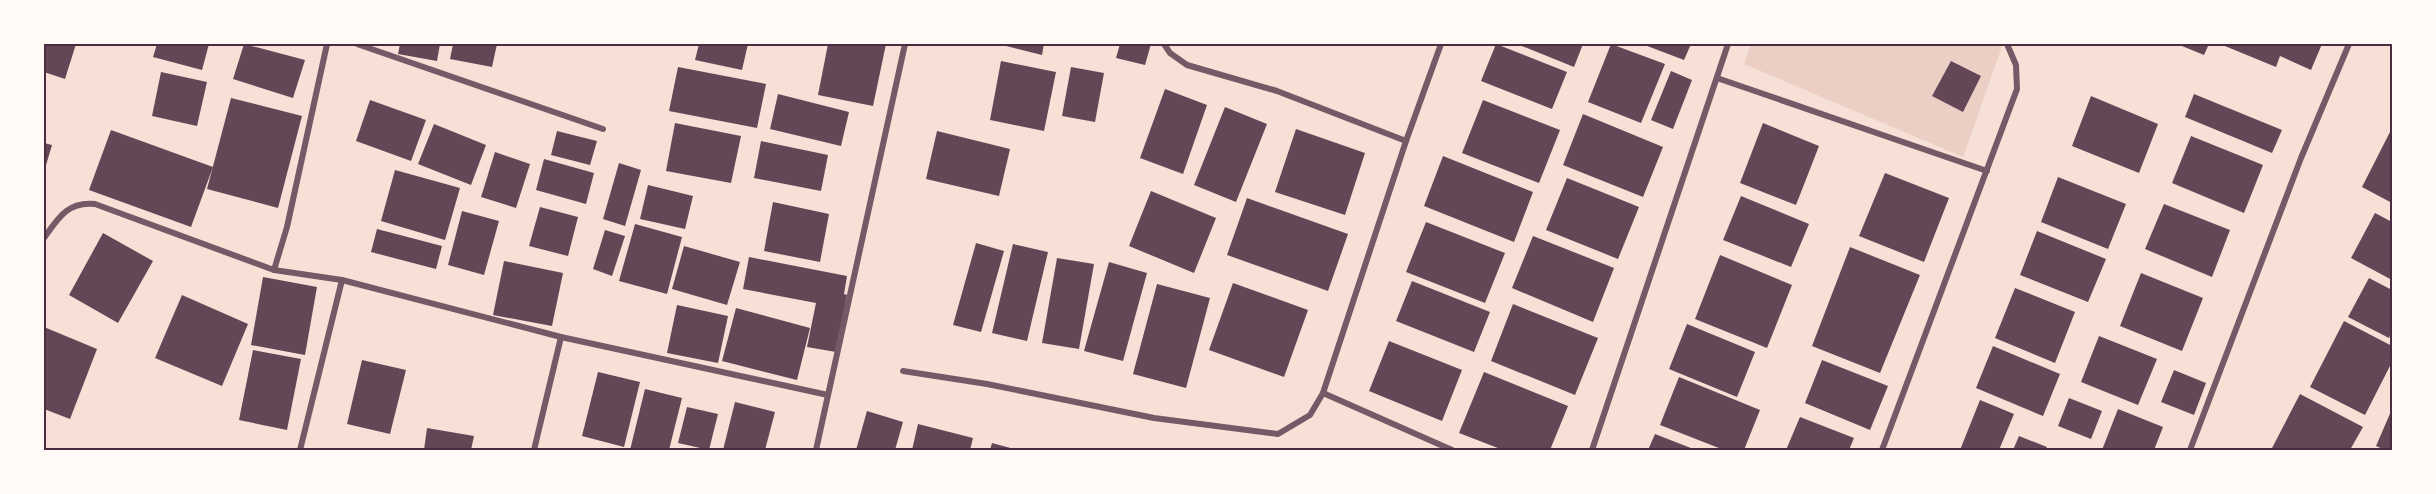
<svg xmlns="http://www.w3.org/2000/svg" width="2436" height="494" font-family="Rubik,sans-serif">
<rect width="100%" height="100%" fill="#f7e1d7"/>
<polygon fill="#ebcfc5" points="1751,44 2003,44 1963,157 1744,64"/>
<g fill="#644757">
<polygon points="44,44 76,44 65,79 44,72"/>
<polygon points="157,44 209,44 202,70 153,57"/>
<polygon points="244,44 305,60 293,98 233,79"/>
<polygon points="400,44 440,44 437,61 398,54"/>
<polygon points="453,44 497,44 492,67 450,59"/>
<polygon points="699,44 748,44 742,70 695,60"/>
<polygon points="828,44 886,44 873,106 818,95"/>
<polygon points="998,44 1044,44 1042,55"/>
<polygon points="1120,44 1151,44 1145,65 1116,58"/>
<polygon points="1496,44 1567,72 1552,109 1481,81"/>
<polygon points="1517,44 1583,44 1574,67"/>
<polygon points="1611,44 1665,64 1641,123 1588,102"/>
<polygon points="1642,44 1691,44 1684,60"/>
<polygon points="2177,44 2209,44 2204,55"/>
<polygon points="2220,44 2322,44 2311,70 2280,56 2276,67"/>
<polygon points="1001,61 1056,72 1044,131 990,120"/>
<polygon points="1951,61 1981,76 1963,112 1932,96"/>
<polygon points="678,67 766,84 757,128 669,111"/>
<polygon points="1071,67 1104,73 1095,122 1062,116"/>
<polygon points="1671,71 1692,80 1673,129 1651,120"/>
<polygon points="161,72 207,82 197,126 152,116"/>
<polygon points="1165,89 1207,105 1183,174 1140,158"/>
<polygon points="778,94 849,112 841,146 770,129"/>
<polygon points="2194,94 2282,130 2272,153 2185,117"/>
<polygon points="2091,96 2158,124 2139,173 2072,146"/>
<polygon points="231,98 302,116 278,208 207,189"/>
<polygon points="370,100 426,120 411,161 356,141"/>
<polygon points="1483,100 1560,130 1539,183 1462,153"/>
<polygon points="1225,107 1267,124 1236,202 1194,185"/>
<polygon points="1583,114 1663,147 1643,197 1563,165"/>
<polygon points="675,123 741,136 731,183 666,171"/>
<polygon points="1763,123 1819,146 1796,205 1740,183"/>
<polygon points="434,124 486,145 471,185 418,164"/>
<polygon points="2392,128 2392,203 2362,187"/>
<polygon points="1296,129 1365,153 1345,215 1275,192"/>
<polygon points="111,130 213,167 191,227 89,190"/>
<polygon points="557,131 597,141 590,165 551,155"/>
<polygon points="937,131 1010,149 999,196 926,179"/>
<polygon points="2191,136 2263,165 2244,213 2172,183"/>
<polygon points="761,141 828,155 821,191 754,178"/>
<polygon points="44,143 52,145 44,172"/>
<polygon points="495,152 530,164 516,208 481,197"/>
<polygon points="1443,156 1533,192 1514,242 1424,206"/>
<polygon points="544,159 594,173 586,204 536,190"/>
<polygon points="619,163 641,170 625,226 603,219"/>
<polygon points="395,170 460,188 445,240 381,221"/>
<polygon points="1885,173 1949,198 1924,262 1859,236"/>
<polygon points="2058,177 2126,204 2108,249 2041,222"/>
<polygon points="1567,178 1639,207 1618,259 1546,230"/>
<polygon points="648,185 693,196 685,229 640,219"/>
<polygon points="1151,191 1216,218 1194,273 1129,246"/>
<polygon points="1741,196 1809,224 1791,267 1723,240"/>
<polygon points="1247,198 1348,234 1328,291 1227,255"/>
<polygon points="773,202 829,214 820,262 764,251"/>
<polygon points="2164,204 2230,230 2212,277 2145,249"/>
<polygon points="540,207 578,217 568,256 529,246"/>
<polygon points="462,211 499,221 484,275 448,265"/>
<polygon points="2375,213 2392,222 2392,280 2351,258"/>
<polygon points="1426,222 1505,253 1485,303 1406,272"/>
<polygon points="635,224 682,237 667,294 619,281"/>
<polygon points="377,229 442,246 436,269 371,252"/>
<polygon points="605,230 625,236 612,276 593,269"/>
<polygon points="2037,231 2106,259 2088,302 2020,275"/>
<polygon points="103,233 153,261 118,323 69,295"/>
<polygon points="1533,236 1614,268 1593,322 1512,288"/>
<polygon points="976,243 1004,251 981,332 953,325"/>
<polygon points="1013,244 1048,252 1027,341 992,333"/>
<polygon points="684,246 740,262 727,305 672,289"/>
<polygon points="1850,247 1920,275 1880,373 1812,346"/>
<polygon points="1720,255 1792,285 1767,348 1695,319"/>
<polygon points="749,257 847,276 844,294 847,295 836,352 807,347 816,303 743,289"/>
<polygon points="1057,258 1094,264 1079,349 1042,343"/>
<polygon points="504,261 563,273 552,326 493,315"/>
<polygon points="1109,262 1147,273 1123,361 1084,351"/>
<polygon points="2141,273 2203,298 2182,351 2120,326"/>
<polygon points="263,277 317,287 305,355 251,345"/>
<polygon points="2369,278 2392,290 2392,331 2389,338 2348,317"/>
<polygon points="1412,281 1490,312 1474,352 1396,321"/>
<polygon points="1233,283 1308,310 1284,377 1209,350"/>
<polygon points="1157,284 1210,298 1186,388 1133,374"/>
<polygon points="2015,288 2075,312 2055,363 1995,338"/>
<polygon points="182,295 248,324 222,386 155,358"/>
<polygon points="1513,304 1598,338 1575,395 1491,361"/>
<polygon points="677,305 728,316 718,363 667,353"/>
<polygon points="736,308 810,328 797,380 722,361"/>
<polygon points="2344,321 2392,346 2392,362 2365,415 2310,387"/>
<polygon points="1687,324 1755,352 1737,397 1669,369"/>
<polygon points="44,327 97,349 70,419 44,409"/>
<polygon points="2099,336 2157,359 2138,405 2081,382"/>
<polygon points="1389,341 1462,370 1442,421 1369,391"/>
<polygon points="1993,346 2060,374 2043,416 1976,388"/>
<polygon points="253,350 301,359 287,430 239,420"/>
<polygon points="362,360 406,370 390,434 347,424"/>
<polygon points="1822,360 1888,386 1870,430 1805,403"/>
<polygon points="2174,370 2206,383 2194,415 2161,402"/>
<polygon points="598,372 640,382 624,447 582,436"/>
<polygon points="1484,372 1568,406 1550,450 1503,450 1459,433"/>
<polygon points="1679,377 1760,410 1744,450 1724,450 1660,425"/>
<polygon points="645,389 682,398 669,450 630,450"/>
<polygon points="2300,394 2363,427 2350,450 2271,450"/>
<polygon points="2069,398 2102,411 2091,439 2058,426"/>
<polygon points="1980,400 2014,414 1999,450 1960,450"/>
<polygon points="735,402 775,412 765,450 723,450"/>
<polygon points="687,407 718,414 709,450 678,443"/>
<polygon points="2118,409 2163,427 2154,450 2102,450"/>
<polygon points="2392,409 2392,450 2385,450 2376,446"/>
<polygon points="867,411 903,422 895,450 856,450"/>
<polygon points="1800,417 1854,438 1849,450 1786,450"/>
<polygon points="918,424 973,438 970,450 912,450"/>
<polygon points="427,428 474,436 471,450 424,450"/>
<polygon points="1655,434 1696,450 1648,450"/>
<polygon points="2019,436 2047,447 2045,450 2013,450"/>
<polygon points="992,443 1018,450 990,450"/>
</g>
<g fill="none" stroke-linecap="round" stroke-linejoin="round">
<g stroke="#755966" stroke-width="6">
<polyline points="357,44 603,129"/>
<polyline points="1164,44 1170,53 1187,65 1277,91 1406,141"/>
<polyline points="1717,78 1987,171"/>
<path d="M44,238C58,218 68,201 95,204L274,270L342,280L561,337L828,395"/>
<polyline points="274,270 287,227 327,44"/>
<polyline points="903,371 987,384 1154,418 1278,434 1310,415 1323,393 1406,141 1441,44"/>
<polyline points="1323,393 1452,450"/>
<polyline points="300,450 342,280"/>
<polyline points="534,450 561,337"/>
<polyline points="816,450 905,44"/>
<polyline points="1592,450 1728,44"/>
<polyline points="1882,450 2017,89 2016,65 2007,44"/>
<polyline points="2190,450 2301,158 2349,44"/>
</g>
</g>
<rect width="2436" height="494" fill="none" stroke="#fffaf5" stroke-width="90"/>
<rect x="45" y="45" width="2346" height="404" fill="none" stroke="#4a2c40" stroke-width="2"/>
</svg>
